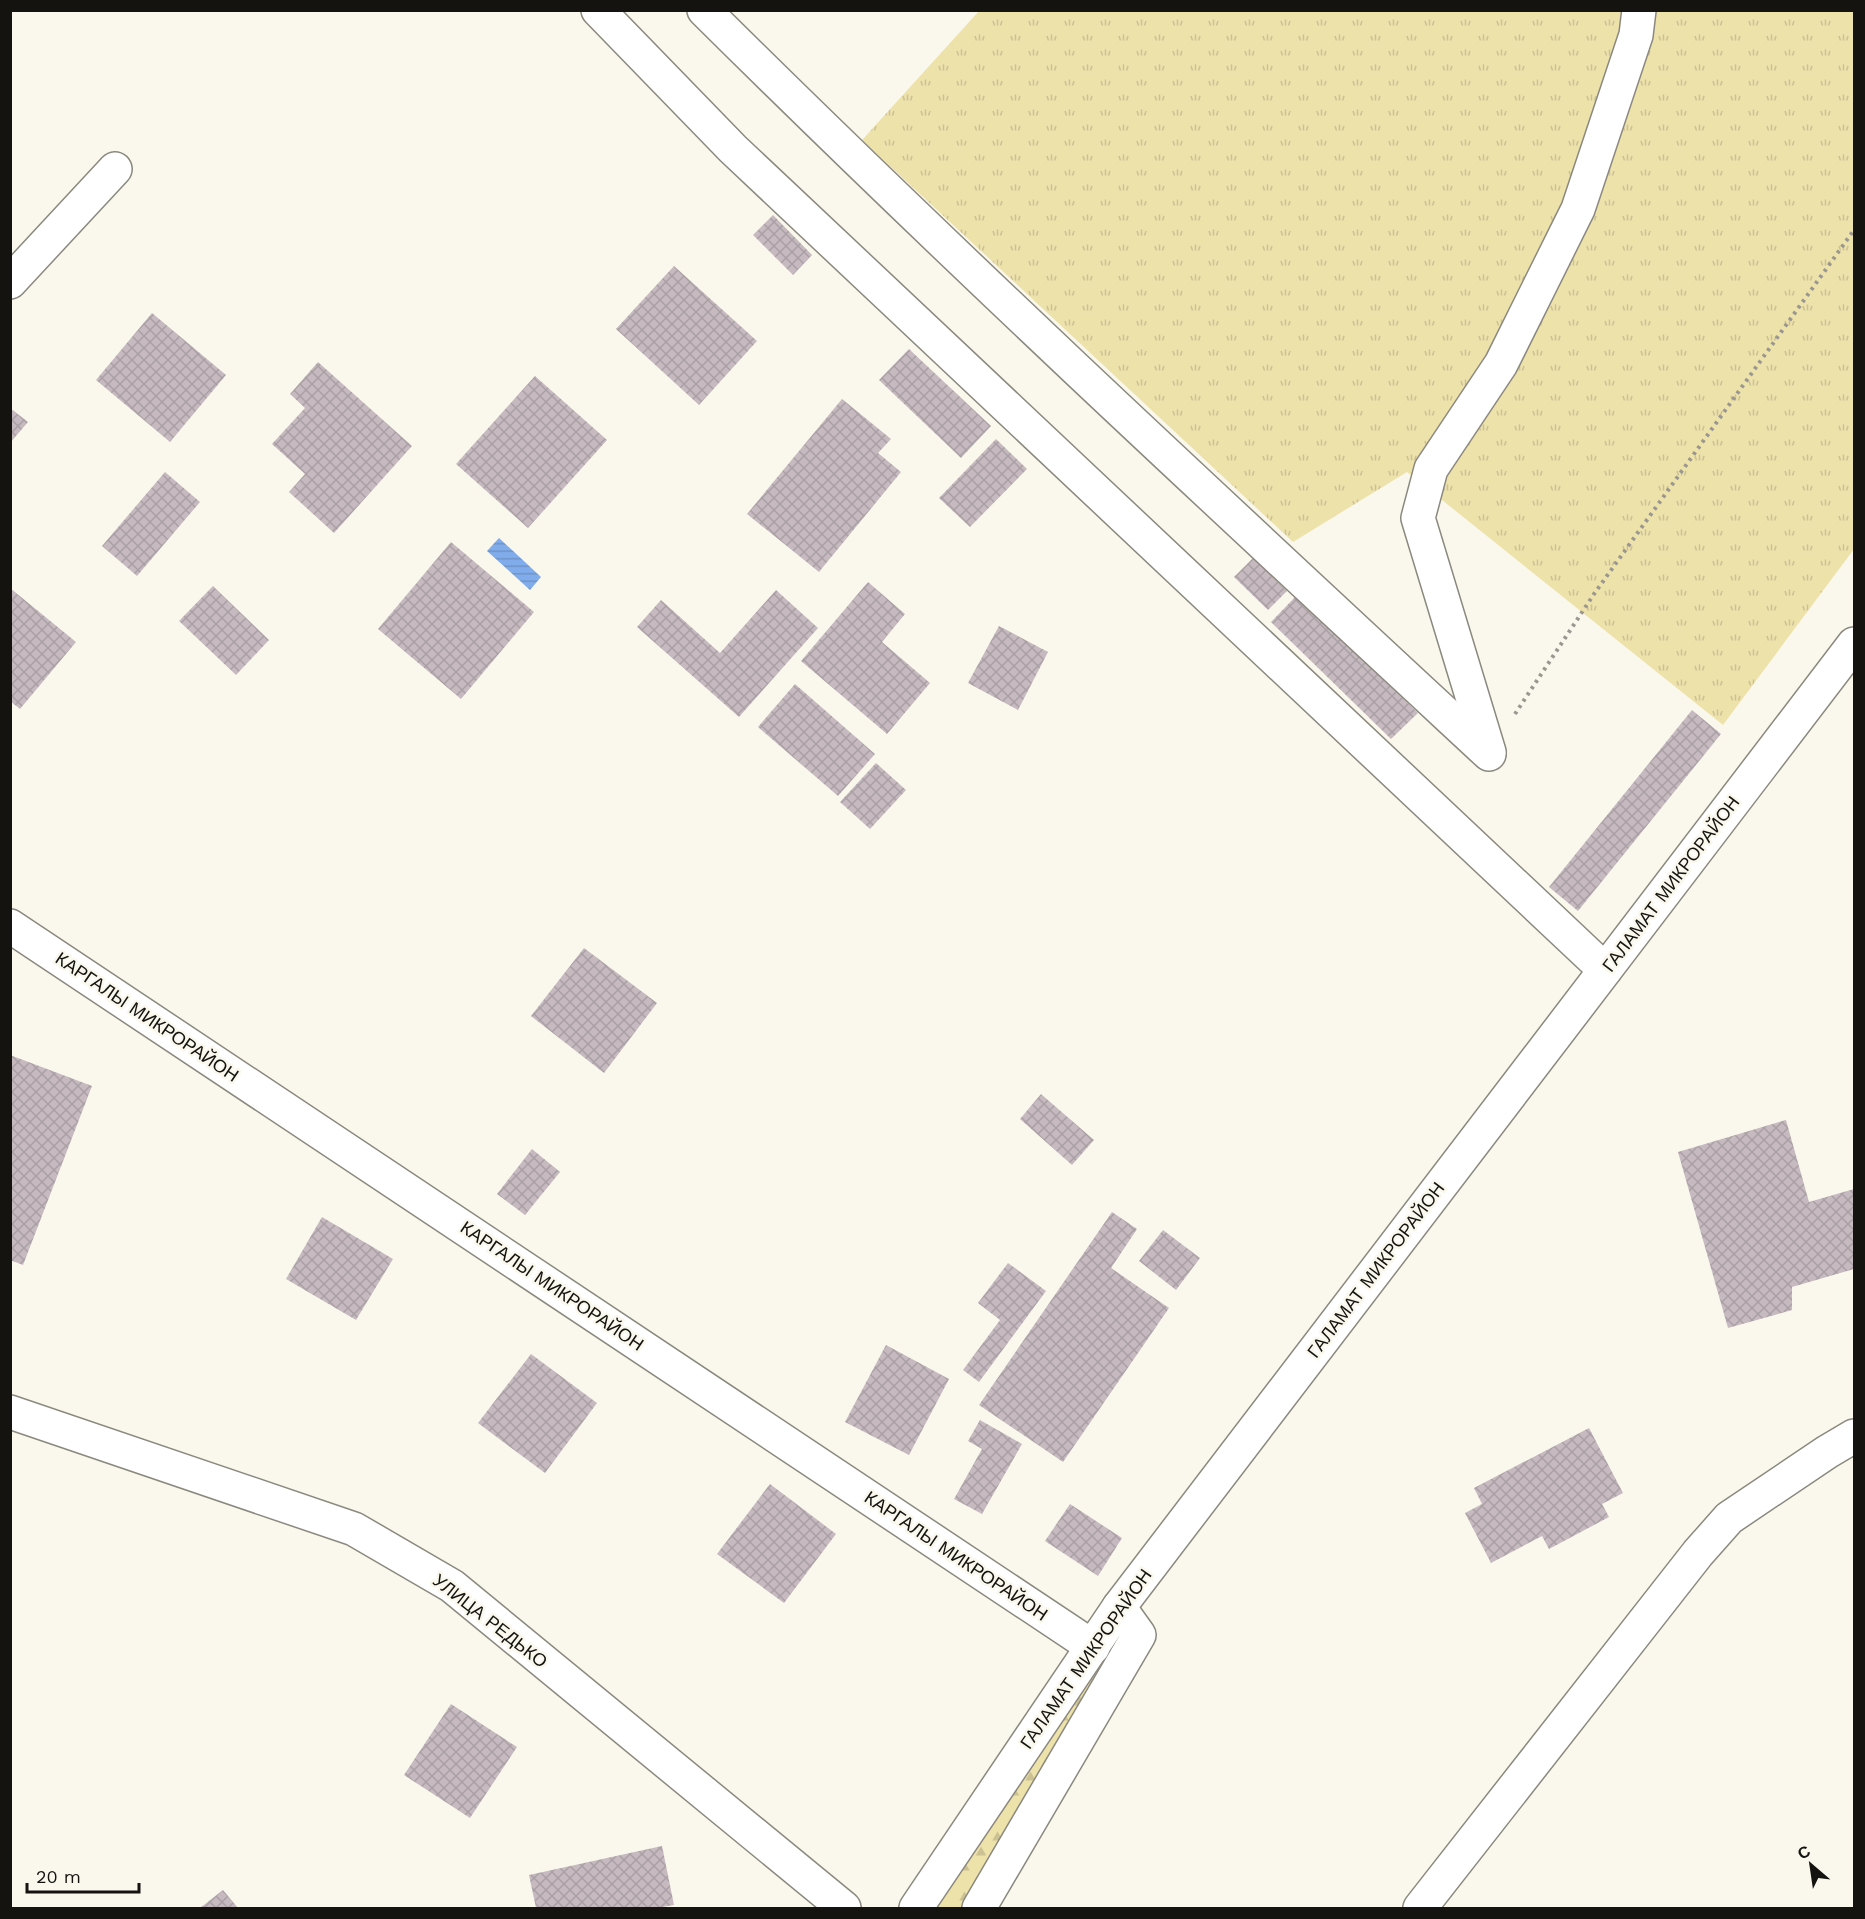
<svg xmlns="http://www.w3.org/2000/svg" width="1865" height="1919" font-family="'Work Sans',sans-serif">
<defs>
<pattern id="grass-tufts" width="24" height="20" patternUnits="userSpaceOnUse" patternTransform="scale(1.5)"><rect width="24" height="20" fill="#eee2ab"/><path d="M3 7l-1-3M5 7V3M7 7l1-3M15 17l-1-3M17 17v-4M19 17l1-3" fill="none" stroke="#cbc192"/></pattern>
<pattern id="forest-firs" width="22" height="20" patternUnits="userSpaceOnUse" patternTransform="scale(1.5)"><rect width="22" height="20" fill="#eee2ab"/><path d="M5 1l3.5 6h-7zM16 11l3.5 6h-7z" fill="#cbc192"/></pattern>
<pattern id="water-rules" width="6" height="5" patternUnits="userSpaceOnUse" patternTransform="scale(1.5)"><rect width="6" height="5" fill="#80aceb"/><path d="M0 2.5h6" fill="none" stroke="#6e93c8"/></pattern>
<pattern id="building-cross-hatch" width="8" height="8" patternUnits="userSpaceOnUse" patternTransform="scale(1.5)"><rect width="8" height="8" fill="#c6bac0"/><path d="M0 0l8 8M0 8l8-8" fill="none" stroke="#a99fa4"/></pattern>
</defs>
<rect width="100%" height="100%" fill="#faf8ed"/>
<polygon fill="url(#grass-tufts)" points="979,11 1854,11 1854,549 1723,725 1407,472 1293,542 862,140"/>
<polygon fill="url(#forest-firs)" points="1088,1662 1109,1686 964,1908 930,1908"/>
<polygon fill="url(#water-rules)" points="499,538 541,577 530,590 487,551"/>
<g fill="url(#building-cross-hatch)">
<polygon points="773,215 812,255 793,275 753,235"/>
<polygon points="674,266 757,341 699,405 616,329"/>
<polygon points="152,313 226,375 170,442 96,380"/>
<polygon points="909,349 991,426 961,458 879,380"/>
<polygon points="318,362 412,446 334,533 289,492 305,474 272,444 305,408 290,394"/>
<polygon points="535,376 607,440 528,528 456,464"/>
<polygon points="842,399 891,439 878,453 901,472 819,572 747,514"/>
<polygon points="10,408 28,422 10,443"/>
<polygon points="996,439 1027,469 970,527 939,498"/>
<polygon points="165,472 200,502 137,576 102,546"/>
<polygon points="451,542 534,612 461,699 378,629"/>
<polygon points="1253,558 1287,591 1268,610 1234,577"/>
<polygon points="868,582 905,614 882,642 930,683 887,734 801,661"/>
<polygon points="213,586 269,640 236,675 179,621"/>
<polygon points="10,588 76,642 20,709 10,701"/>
<polygon points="776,590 818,628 739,717 637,627 661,600 720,653"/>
<polygon points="1297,595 1418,713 1391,739 1271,622"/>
<polygon points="999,626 1048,652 1018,710 968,683"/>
<polygon points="795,684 875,754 838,796 758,727"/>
<polygon points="1692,710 1721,734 1578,911 1549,887"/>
<polygon points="876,763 906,790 870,829 840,802"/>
<polygon points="584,948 657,1003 604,1073 531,1016"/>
<polygon points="10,1055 92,1086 23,1265 10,1260"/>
<polygon points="1041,1094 1094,1140 1072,1165 1020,1119"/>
<polygon points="1786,1120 1809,1202 1854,1189 1854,1269 1792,1287 1792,1310 1728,1328 1678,1152"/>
<polygon points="532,1149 560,1172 525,1215 497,1194"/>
<polygon points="1112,1212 1137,1229 1111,1268 1169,1308 1063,1462 979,1405"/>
<polygon points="322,1217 393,1259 356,1320 286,1279"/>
<polygon points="1163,1230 1200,1258 1176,1290 1139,1261"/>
<polygon points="1008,1263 1046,1291 979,1382 963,1370 1000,1320 978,1303"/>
<polygon points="886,1345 949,1379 909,1455 845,1422"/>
<polygon points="531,1354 597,1403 545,1473 478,1423"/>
<polygon points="980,1420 1022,1444 982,1514 954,1499 982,1449 968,1441"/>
<polygon points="1589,1428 1623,1493 1602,1504 1609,1517 1549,1549 1542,1536 1491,1563 1465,1513 1482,1504 1474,1488"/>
<polygon points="770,1484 836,1534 784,1603 717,1554"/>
<polygon points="1070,1504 1122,1538 1098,1576 1045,1541"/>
<polygon points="451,1704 517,1747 470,1818 404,1775"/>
<polygon points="662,1846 674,1905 657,1908 536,1908 529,1875"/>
<polygon points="223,1890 238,1908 200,1908"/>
</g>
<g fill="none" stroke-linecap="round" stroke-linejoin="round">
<defs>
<g id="minor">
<polyline points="598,10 733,149 1605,970"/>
<path d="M704,10C960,264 1225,509 1489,754"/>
<polyline points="10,282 115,169"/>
<polyline points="1489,752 1418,518 1431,469 1501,364 1578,209 1636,35 1639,10"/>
<polyline points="10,926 1093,1647"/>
<polyline points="10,1412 354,1529 452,1586 844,1908"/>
<polyline points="916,1908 1119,1607 1854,644"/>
<polyline points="979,1908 1139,1635 1119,1607"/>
<polyline points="1420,1908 1698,1553 1729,1518 1827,1452 1854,1436"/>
</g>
</defs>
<use href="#minor" stroke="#8b897f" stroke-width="36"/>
<polyline stroke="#999790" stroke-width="4" stroke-dasharray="3 4.5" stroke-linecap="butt" points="1515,714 1594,594 1854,230"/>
<use href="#minor" stroke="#fff" stroke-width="33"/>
</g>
<g text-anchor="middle" stroke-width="5" stroke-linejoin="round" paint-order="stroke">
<g font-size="18" fill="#141310" stroke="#faf8ed">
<text transform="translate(1671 884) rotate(-53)" y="6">ГАЛАМАТ МИКРОРАЙОН</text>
<text transform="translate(147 1017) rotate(34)" y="6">КАРГАЛЫ МИКРОРАЙОН</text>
<text transform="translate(1376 1270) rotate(-53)" y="6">ГАЛАМАТ МИКРОРАЙОН</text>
<text transform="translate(552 1286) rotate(34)" y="6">КАРГАЛЫ МИКРОРАЙОН</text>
<text transform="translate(956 1556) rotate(34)" y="6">КАРГАЛЫ МИКРОРАЙОН</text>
<text transform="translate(490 1621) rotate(38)" y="6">УЛИЦА РЕДЬКО</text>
<text transform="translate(1086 1659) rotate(-55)" y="6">ГАЛАМАТ МИКРОРАЙОН</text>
</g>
</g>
<rect width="1865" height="1919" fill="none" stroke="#141310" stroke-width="24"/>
<g transform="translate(1811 1865) rotate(331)" stroke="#faf8ed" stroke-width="4.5" paint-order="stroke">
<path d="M0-4.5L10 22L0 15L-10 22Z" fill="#141310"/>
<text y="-9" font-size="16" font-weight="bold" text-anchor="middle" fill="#141310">С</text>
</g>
<path d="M27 1883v9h112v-9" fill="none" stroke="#141310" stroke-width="3"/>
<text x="36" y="1883" font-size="18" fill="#141310" stroke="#faf8ed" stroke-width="4.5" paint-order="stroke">20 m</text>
</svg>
